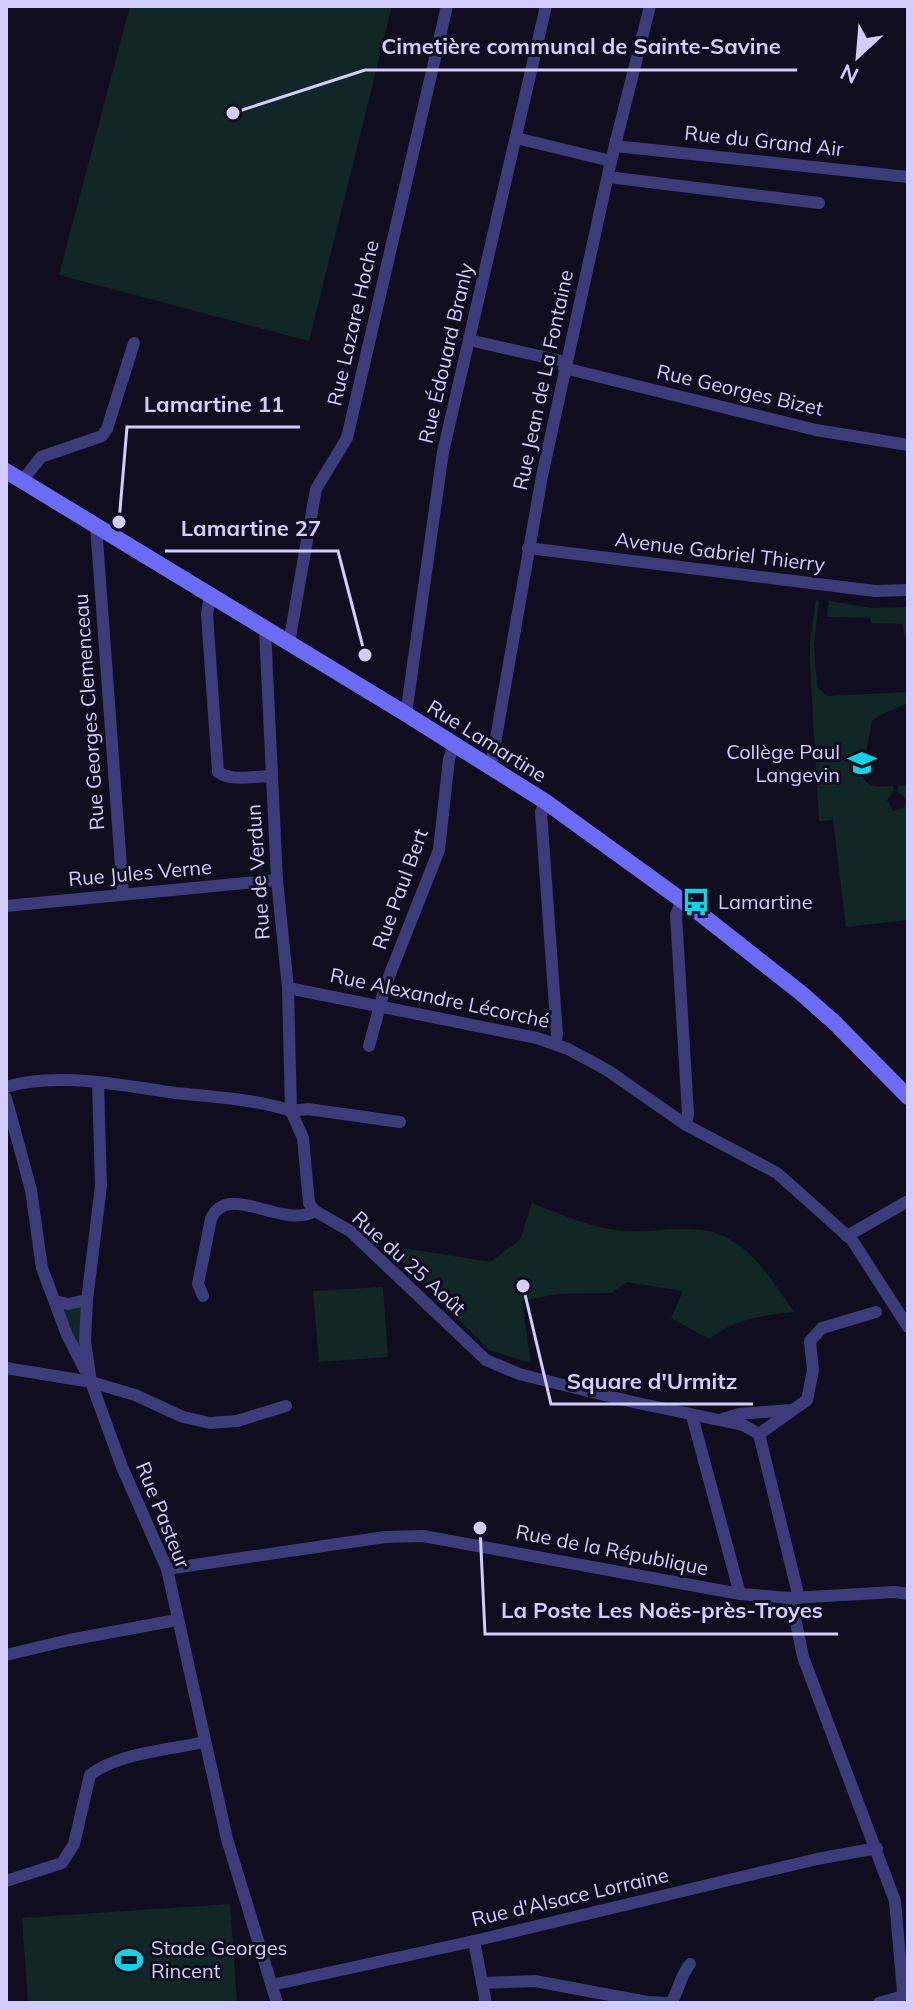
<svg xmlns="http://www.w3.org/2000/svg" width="914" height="2009" font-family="Mulish,sans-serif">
<rect width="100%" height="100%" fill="#100d1e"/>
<g fill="#112726">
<polygon points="130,6 392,6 309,341 59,275"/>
<path d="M816,600L819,601L814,643L817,687L827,696L908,692V703L880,715L872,721L862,775C866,789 881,786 893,786L894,792L887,800L893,811L904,808L906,799L898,792V786L908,785V920L846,927L833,820L819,821L810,664V642Z"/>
<polygon points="829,601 872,608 908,607 908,639 904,635 903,624 871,623 870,618 827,617"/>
<path d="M532,1203C562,1215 594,1229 626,1231C659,1233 700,1221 729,1239C759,1256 775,1285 794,1312C764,1315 733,1319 709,1339L671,1318L683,1291L627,1282L611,1293L557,1294L522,1301L531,1363L489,1350L385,1245L490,1262L520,1240Z"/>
<polygon points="383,1287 388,1357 319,1362 313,1291"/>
<polygon points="81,1307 81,1347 78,1347 64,1310"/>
<polygon points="230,1904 237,2003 28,2003 22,1918"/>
</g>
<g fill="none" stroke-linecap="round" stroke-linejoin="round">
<g stroke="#3d3b7a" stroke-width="12">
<polyline points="516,138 611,161"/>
<polyline points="615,146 908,177"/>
<polyline points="608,177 819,203"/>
<polyline points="469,340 566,362"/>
<polyline points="564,368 816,430 908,445"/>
<polyline points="22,481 41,457 102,436 107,429 134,343"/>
<polyline points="96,526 123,894"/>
<polyline points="528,548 875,591 908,590"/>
<path d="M210,596L207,614L218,772C232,782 255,776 272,776"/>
<polyline points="265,630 277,880 288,988 291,1111 308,1109 400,1122"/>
<polyline points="289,643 316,489 347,438 447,6"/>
<polyline points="406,714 443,452 546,6"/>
<polyline points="491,766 542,476 611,161 650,6"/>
<polyline points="546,802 541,812 557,1035 555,1043"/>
<polyline points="682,900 676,915 688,1114 686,1125"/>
<polyline points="6,906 277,880"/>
<polyline points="288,988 537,1038 568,1049 607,1070 686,1125 777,1173 852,1240 908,1327"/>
<polyline points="369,1046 386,984 439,850 449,759 455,743"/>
<polyline points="98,1083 101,1186 87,1300 85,1342 91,1382 122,1467 167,1569 227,1839 277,2003"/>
<path d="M6,1087C57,1071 124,1086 176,1093C214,1097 255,1099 291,1111L303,1138L309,1203L315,1211L350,1231L486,1360L519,1374L633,1402L743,1425L759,1434"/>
<polyline points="6,1098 31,1190 42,1268 67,1335 85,1370"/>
<polyline points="847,1236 908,1201"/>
<path d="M203,1296L198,1284L211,1219C228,1180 281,1230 315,1211"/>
<polyline points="55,1301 68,1304 87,1300"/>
<polyline points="6,1368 91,1382 135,1395 183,1417 210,1423 237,1421 286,1406"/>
<polyline points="692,1416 740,1594"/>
<polyline points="723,1419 739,1414 791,1410"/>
<polyline points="759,1434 807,1400 813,1370 810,1341 822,1328 876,1312"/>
<polyline points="759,1434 799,1598"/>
<polyline points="167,1569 385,1537 423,1536 740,1594 791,1598 895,1592 908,1594"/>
<polyline points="791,1598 803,1657 895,1901 904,2003"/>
<polyline points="6,1655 69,1640 177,1620"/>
<path d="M6,1881L62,1863L74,1844L90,1775C117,1753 170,1750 204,1742"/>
<polyline points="474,1941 486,2003"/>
<polyline points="482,1983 535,1981 647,2002 667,2003"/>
<polyline points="272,1985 474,1941 817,1859 877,1848"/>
<path d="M671,2003C679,1990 680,1976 690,1964"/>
<polyline points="879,2003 903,1996"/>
</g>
<polyline stroke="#6c6bf5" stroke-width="16" points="6,471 406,714 546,802 698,912 801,993 835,1023 908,1097"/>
</g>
<defs>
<symbol id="school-bare" viewBox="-9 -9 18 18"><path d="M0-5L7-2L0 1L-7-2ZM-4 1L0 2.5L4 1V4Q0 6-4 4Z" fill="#0fd4e6" stroke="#100d1e" stroke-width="2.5" paint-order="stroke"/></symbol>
<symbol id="bus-bare" viewBox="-9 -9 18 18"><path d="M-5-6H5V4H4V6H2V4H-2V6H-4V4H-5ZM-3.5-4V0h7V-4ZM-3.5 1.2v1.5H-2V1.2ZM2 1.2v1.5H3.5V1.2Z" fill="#0fd4e6" stroke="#100d1e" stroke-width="2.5" paint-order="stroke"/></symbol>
<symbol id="stadium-bare" viewBox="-9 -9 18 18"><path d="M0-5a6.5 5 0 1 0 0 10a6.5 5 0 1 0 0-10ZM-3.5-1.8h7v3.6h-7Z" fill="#0fd4e6" stroke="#100d1e" stroke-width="2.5" paint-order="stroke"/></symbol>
</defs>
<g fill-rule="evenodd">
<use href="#school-bare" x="842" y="743" width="40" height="40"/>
<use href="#bus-bare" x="676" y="882" width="40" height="40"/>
<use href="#stadium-bare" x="109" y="1940" width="40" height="40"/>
</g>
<g text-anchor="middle" stroke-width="6" stroke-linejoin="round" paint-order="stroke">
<g font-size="20" fill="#d2cdfc" stroke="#100d1e">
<text transform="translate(764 141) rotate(6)" y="7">Rue du Grand Air</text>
<text transform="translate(353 323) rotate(-77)" y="7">Rue Lazare Hoche</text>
<text transform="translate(446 353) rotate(-77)" y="7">Rue Édouard Branly</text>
<text transform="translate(543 380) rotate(-78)" y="7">Rue Jean de La Fontaine</text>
<text transform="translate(740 390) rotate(13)" y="7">Rue Georges Bizet</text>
<text transform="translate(720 552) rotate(7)" y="7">Avenue Gabriel Thierry</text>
<text transform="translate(89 712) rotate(-94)" y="7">Rue Georges Clemenceau</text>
<text transform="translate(487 741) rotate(32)" y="7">Rue Lamartine</text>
<text transform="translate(258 872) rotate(-94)" y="7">Rue de Verdun</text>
<text transform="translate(140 873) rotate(-5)" y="7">Rue Jules Verne</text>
<text transform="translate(400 889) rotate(-70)" y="7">Rue Paul Bert</text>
<text transform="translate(440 998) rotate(12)" y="7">Rue Alexandre Lécorché</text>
<text transform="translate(409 1263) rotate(42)" y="7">Rue du 25 Août</text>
<text transform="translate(163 1515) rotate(68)" y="7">Rue Pasteur</text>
<text transform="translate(612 1550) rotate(11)" y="7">Rue de la République</text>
<text transform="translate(570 1897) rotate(-13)" y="7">Rue d'Alsace Lorraine</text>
</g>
<g font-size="20" fill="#d2cdfc" stroke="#100d1e" text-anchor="start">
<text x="840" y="759" text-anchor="end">Collège Paul<tspan x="840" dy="23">Langevin</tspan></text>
<text x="718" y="909">Lamartine</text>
<text x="151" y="1955">Stade Georges<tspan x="151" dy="23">Rincent</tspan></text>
</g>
</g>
<path fill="none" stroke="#d2cdfc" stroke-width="3" d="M233 113L365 70H797M119 522L127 427H300M365 655L338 551H165M523 1286L551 1404H753M480 1528L485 1634H838"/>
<g fill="#d2cdfc" stroke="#100d1e" stroke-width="3">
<circle cx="233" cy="113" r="8"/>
<circle cx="119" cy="522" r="8"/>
<circle cx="365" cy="655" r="8"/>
<circle cx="523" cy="1286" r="8"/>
<circle cx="480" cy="1528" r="8"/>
</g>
<g font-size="22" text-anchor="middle" font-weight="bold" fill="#d2cdfc" stroke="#100d1e" stroke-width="6" stroke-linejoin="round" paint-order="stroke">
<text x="581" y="54">Cimetière communal de Sainte-Savine</text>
<text x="214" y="412">Lamartine 11</text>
<text x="251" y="536">Lamartine 27</text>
<text x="652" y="1389">Square d'Urmitz</text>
<text x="662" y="1618">La Poste Les Noës-près-Troyes</text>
</g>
<rect width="914" height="2009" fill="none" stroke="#d2cdfc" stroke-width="16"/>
<g transform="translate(858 56) rotate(206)" stroke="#100d1e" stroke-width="6" paint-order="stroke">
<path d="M0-6L14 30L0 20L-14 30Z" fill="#d2cdfc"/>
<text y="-12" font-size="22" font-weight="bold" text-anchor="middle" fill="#d2cdfc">N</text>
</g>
</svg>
